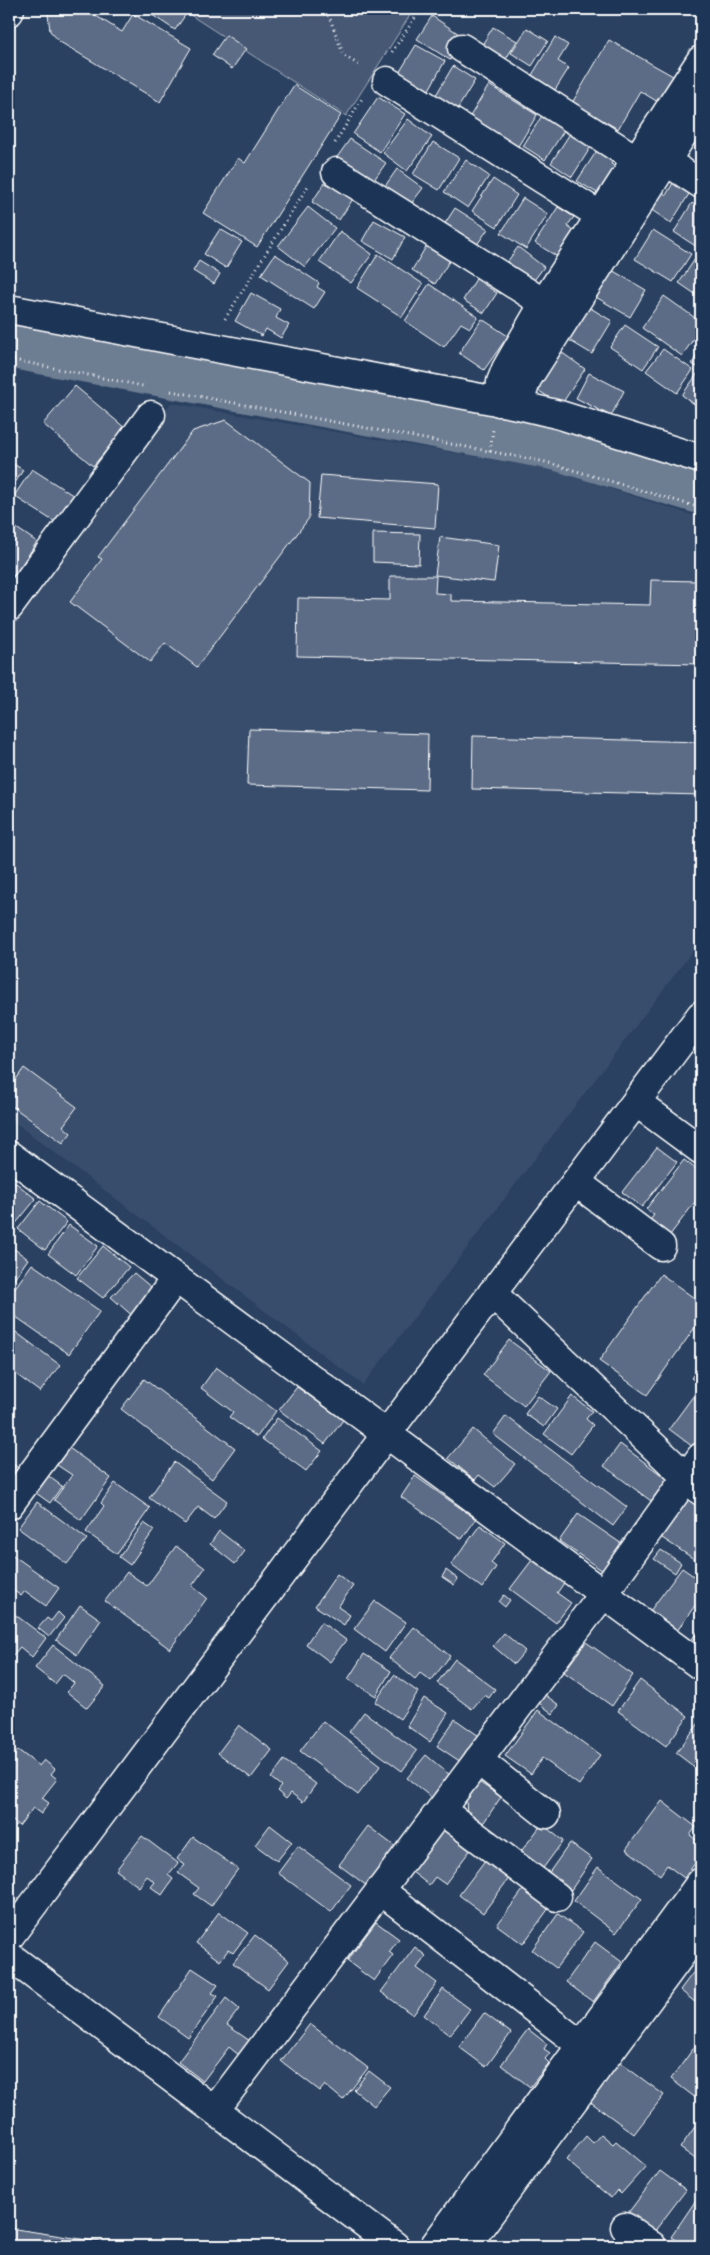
<svg xmlns="http://www.w3.org/2000/svg" width="710" height="2255" font-family="Mynerve,sans-serif">
<rect width="100%" height="100%" fill="#2a4161"/>
<filter id="ink" filterUnits="userSpaceOnUse"><feTurbulence type="fractalNoise" baseFrequency=".02" numOctaves="2"/><feDisplacementMap in="SourceGraphic" scale="10" xChannelSelector="R" yChannelSelector="G"/><feConvolveMatrix kernelMatrix="1 2 1 2 8 2 1 2 1" color-interpolation-filters="sRGB"/></filter>
<g filter="url(#ink)">
<polygon fill="#394e6c" points="171,403 552,470 701,518 701,940 363,1385 9,1118 9,623"/>
<polygon fill="#465975" stroke="#a2acba" points="181,9 414,9 346,116"/>
<g fill="none" stroke-linecap="round" stroke-linejoin="round">
<polyline stroke="#6d7d92" stroke-width="58" points="9,339 559,442 701,485"/>
</g>
<g fill="#5b6c86" stroke="#fff">
<polygon points="50,9 85,9 122,32 133,14 191,48 160,102 60,42 50,31 48,14"/>
<polygon points="143,9 178,9 186,14 175,30"/>
<polygon points="432,16 465,38 450,60 417,39"/>
<polygon points="493,27 517,41 501,67 477,53"/>
<polygon points="527,28 548,41 532,66 511,53"/>
<polygon points="226,35 246,49 232,69 212,55"/>
<polygon points="555,37 568,45 558,61 569,68 555,90 532,75"/>
<polygon points="609,40 673,76 658,102 640,91 618,129 572,103"/>
<polygon points="416,45 445,61 426,95 396,78"/>
<polygon points="453,66 475,80 455,113 433,100"/>
<polygon points="294,85 341,115 257,247 203,213 238,158 245,163"/>
<polygon points="489,85 537,115 517,148 469,118"/>
<polygon points="378,97 405,114 380,152 353,134"/>
<polygon points="543,114 565,129 545,160 523,146"/>
<polygon points="408,119 432,137 407,171 383,153"/>
<polygon points="571,132 592,145 572,177 551,163"/>
<polygon points="350,139 386,163 371,184 335,160"/>
<polygon points="433,142 459,158 439,190 413,174"/>
<polygon points="598,149 614,159 611,164 616,167 599,194 577,181"/>
<polygon points="466,160 489,176 468,208 444,192"/>
<polygon points="397,169 423,188 408,208 383,189"/>
<polygon points="493,179 517,195 497,227 472,211"/>
<polygon points="326,181 353,199 339,220 312,202"/>
<polygon points="673,183 689,194 671,223 650,209 661,191 666,195"/>
<polygon points="523,198 548,214 526,249 501,233"/>
<polygon points="692,203 701,209 700,249 674,232"/>
<polygon points="308,207 335,228 305,267 278,246"/>
<polygon points="558,207 574,217 567,226 574,231 558,257 535,243"/>
<polygon points="455,208 488,229 474,249 442,228"/>
<polygon points="374,220 405,237 393,259 362,241"/>
<polygon points="220,229 242,242 226,268 204,254"/>
<polygon points="653,230 691,254 673,282 635,259"/>
<polygon points="340,231 372,254 351,283 319,262"/>
<polygon points="427,245 450,260 435,284 412,270"/>
<polygon points="518,247 544,267 531,284 505,265"/>
<polygon points="699,253 701,254 701,298 679,283"/>
<polygon points="275,254 319,283 317,287 325,292 314,309 261,275"/>
<polygon points="378,254 423,284 402,317 357,288"/>
<polygon points="199,261 220,274 214,284 193,271"/>
<polygon points="610,269 646,290 630,317 594,296"/>
<polygon points="476,279 497,293 484,313 463,300"/>
<polygon points="429,284 478,317 470,328 461,323 444,347 405,321"/>
<polygon points="251,293 280,309 276,318 289,325 281,338 266,329 262,336 235,321"/>
<polygon points="664,296 701,322 701,328 682,356 642,328"/>
<polygon points="587,306 612,321 592,354 567,339"/>
<polygon points="482,319 508,336 484,370 459,353"/>
<polygon points="625,325 658,347 643,369 610,347"/>
<polygon points="701,347 701,369 692,364"/>
<polygon points="663,349 693,370 677,393 646,371"/>
<polygon points="561,352 585,369 561,405 536,389"/>
<polygon points="589,373 624,391 611,416 576,398"/>
<polygon points="698,373 701,375 701,409 682,395"/>
<polygon points="75,386 125,428 93,466 43,424"/>
<polygon points="226,420 310,483 309,518 197,667 165,643 150,662 70,602 102,559 98,557 193,431"/>
<polygon points="9,461 23,470 9,493"/>
<polygon points="32,469 82,501 64,528 14,496"/>
<polygon points="321,475 438,484 435,528 317,518"/>
<polygon points="9,523 37,542 12,579 9,577"/>
<polygon points="373,533 420,534 419,564 373,562"/>
<polygon points="440,537 499,545 494,582 435,575"/>
<polygon points="390,576 436,576 435,593 451,594 451,601 650,605 651,580 699,581 698,608 701,608 701,664 297,656 298,598 390,600"/>
<polygon points="249,729 428,734 427,790 247,785"/>
<polygon points="473,736 701,742 701,795 472,789"/>
<polygon points="24,1068 77,1107 63,1126 71,1133 63,1143 9,1104 9,1089"/>
<polygon points="657,1147 677,1162 642,1207 622,1192"/>
<polygon points="684,1160 701,1173 701,1194 670,1235 650,1220 654,1215 646,1209"/>
<polygon points="11,1179 36,1199 13,1227 9,1223 9,1182"/>
<polygon points="40,1201 67,1222 45,1250 18,1229"/>
<polygon points="69,1225 98,1246 76,1275 48,1254"/>
<polygon points="9,1245 28,1259 10,1285 9,1284"/>
<polygon points="103,1246 129,1267 103,1298 77,1278"/>
<polygon points="32,1264 100,1311 69,1354 9,1312 9,1296"/>
<polygon points="134,1273 158,1293 135,1318 111,1297"/>
<polygon points="661,1274 701,1303 701,1319 647,1395 599,1361"/>
<polygon points="9,1327 60,1365 40,1392 9,1369"/>
<polygon points="509,1340 551,1371 524,1406 483,1375"/>
<polygon points="701,1365 701,1385 691,1378"/>
<polygon points="216,1367 276,1411 257,1437 229,1417 233,1412 201,1388"/>
<polygon points="144,1379 235,1448 212,1479 121,1409"/>
<polygon points="297,1387 343,1420 325,1444 279,1410"/>
<polygon points="699,1388 701,1390 701,1436 693,1447 669,1429"/>
<polygon points="538,1396 557,1409 544,1427 525,1414"/>
<polygon points="572,1396 592,1411 586,1419 593,1425 571,1454 544,1434"/>
<polygon points="506,1416 627,1507 613,1526 493,1434"/>
<polygon points="277,1418 322,1451 306,1471 262,1439"/>
<polygon points="473,1429 515,1464 495,1487 479,1475 475,1480 448,1458"/>
<polygon points="620,1444 667,1479 651,1501 604,1466"/>
<polygon points="69,1448 111,1478 81,1520 54,1500 72,1475 57,1465"/>
<polygon points="9,1461 24,1472 9,1493"/>
<polygon points="174,1462 227,1501 214,1519 198,1507 185,1524 149,1498"/>
<polygon points="48,1476 62,1486 50,1503 36,1493"/>
<polygon points="415,1476 476,1519 462,1539 401,1497"/>
<polygon points="115,1483 150,1508 117,1554 86,1532 104,1506 101,1503"/>
<polygon points="686,1497 701,1507 701,1555 697,1561 659,1536"/>
<polygon points="37,1502 87,1539 67,1564 18,1528"/>
<polygon points="578,1514 622,1544 603,1571 559,1541"/>
<polygon points="144,1523 154,1530 130,1565 119,1557"/>
<polygon points="480,1525 505,1543 491,1563 496,1567 482,1588 451,1565"/>
<polygon points="219,1531 245,1551 235,1564 210,1544"/>
<polygon points="176,1546 205,1568 192,1586 207,1598 170,1649 105,1601 127,1572 147,1586"/>
<polygon points="661,1550 681,1563 675,1573 654,1559"/>
<polygon points="10,1553 59,1588 46,1606 25,1591 21,1596 9,1587"/>
<polygon points="532,1560 564,1583 557,1593 571,1603 556,1623 510,1589"/>
<polygon points="682,1568 701,1581 701,1597 677,1631 650,1611"/>
<polygon points="446,1570 458,1579 454,1585 442,1577"/>
<polygon points="337,1574 353,1586 338,1607 350,1615 344,1625 315,1606"/>
<polygon points="504,1595 510,1600 505,1607 499,1602"/>
<polygon points="375,1601 406,1622 385,1652 354,1629"/>
<polygon points="80,1605 101,1620 77,1655 56,1640"/>
<polygon points="9,1610 46,1638 32,1657 20,1647 12,1656 9,1654"/>
<polygon points="58,1612 64,1618 49,1637 38,1628 47,1618 51,1621"/>
<polygon points="321,1622 346,1640 330,1662 306,1644"/>
<polygon points="414,1627 450,1656 431,1681 420,1673 415,1679 389,1658"/>
<polygon points="701,1627 701,1646 692,1639"/>
<polygon points="504,1633 525,1651 514,1664 493,1646"/>
<polygon points="586,1642 633,1675 612,1706 564,1672"/>
<polygon points="53,1645 105,1686 87,1708 67,1692 74,1683 63,1674 55,1684 35,1668"/>
<polygon points="364,1654 391,1671 376,1696 348,1679"/>
<polygon points="455,1659 495,1689 489,1698 484,1695 472,1709 437,1683"/>
<polygon points="394,1675 418,1692 400,1719 375,1702"/>
<polygon points="640,1680 688,1716 666,1746 618,1711"/>
<polygon points="541,1692 559,1705 553,1714 535,1700"/>
<polygon points="424,1698 448,1713 430,1742 407,1726"/>
<polygon points="538,1710 600,1755 579,1785 542,1758 531,1774 505,1756"/>
<polygon points="364,1712 417,1751 402,1771 349,1732"/>
<polygon points="455,1719 479,1736 461,1762 437,1746"/>
<polygon points="323,1721 381,1765 358,1795 300,1751"/>
<polygon points="699,1723 701,1725 701,1772 676,1753"/>
<polygon points="239,1725 272,1750 251,1778 218,1753"/>
<polygon points="18,1750 39,1766 44,1760 55,1769 51,1774 57,1779 42,1798 49,1803 41,1814 33,1808 19,1826 9,1818 9,1763"/>
<polygon points="426,1755 451,1776 432,1798 407,1778"/>
<polygon points="284,1760 316,1784 303,1802 291,1793 286,1799 277,1791 281,1786 271,1778"/>
<polygon points="479,1782 501,1797 482,1825 467,1815 466,1800"/>
<polygon points="662,1801 696,1827 690,1835 701,1844 701,1855 684,1878 667,1865 660,1875 626,1849"/>
<polygon points="542,1824 563,1841 541,1871 519,1854"/>
<polygon points="270,1825 292,1842 277,1861 255,1845"/>
<polygon points="368,1826 397,1848 367,1886 339,1865"/>
<polygon points="444,1829 471,1849 445,1884 435,1877 429,1885 412,1872"/>
<polygon points="142,1836 178,1863 168,1875 173,1879 162,1895 151,1887 155,1882 147,1876 139,1887 116,1870"/>
<polygon points="193,1837 238,1869 211,1906 194,1894 199,1888 178,1873 185,1865 177,1859"/>
<polygon points="570,1843 592,1859 571,1890 548,1874"/>
<polygon points="298,1846 351,1885 331,1912 278,1873"/>
<polygon points="486,1859 510,1877 483,1913 459,1895"/>
<polygon points="598,1867 642,1899 616,1933 574,1901"/>
<polygon points="523,1890 549,1908 523,1944 497,1925"/>
<polygon points="219,1912 248,1933 233,1953 228,1950 220,1961 196,1943"/>
<polygon points="558,1914 583,1932 556,1968 532,1950"/>
<polygon points="376,1922 399,1939 389,1952 393,1955 374,1981 347,1961"/>
<polygon points="255,1935 289,1961 268,1989 233,1963"/>
<polygon points="595,1942 622,1962 593,2002 566,1982"/>
<polygon points="415,1947 426,1956 417,1968 437,1983 413,2015 381,1992"/>
<polygon points="698,1966 701,1968 701,2007 680,1990"/>
<polygon points="192,1968 218,1985 212,1993 218,1996 188,2038 159,2017"/>
<polygon points="443,1989 470,2009 450,2035 424,2015"/>
<polygon points="226,1998 239,2009 227,2025 250,2041 240,2056 229,2047 203,2081 178,2062"/>
<polygon points="484,2013 511,2033 486,2067 459,2047"/>
<polygon points="310,2024 368,2068 343,2100 325,2085 320,2091 281,2061"/>
<polygon points="528,2029 547,2044 544,2049 550,2053 545,2059 549,2063 530,2087 501,2065"/>
<polygon points="701,2038 701,2102 671,2079"/>
<polygon points="618,2061 664,2095 634,2134 588,2100"/>
<polygon points="369,2071 390,2087 374,2106 354,2090"/>
<polygon points="701,2118 701,2163 680,2148"/>
<polygon points="601,2134 613,2144 616,2141 646,2166 621,2194 617,2190 611,2198 566,2160 586,2136 593,2143"/>
<polygon points="660,2171 686,2190 654,2232 628,2213"/>
<polygon points="698,2197 701,2199 701,2246 685,2246 671,2237"/>
<polygon points="9,2228 120,2245 120,2246 9,2246"/>
</g>
<g fill="none" stroke-linecap="round" stroke-linejoin="round">
<defs>
<g id="minor">
<polyline points="462,48 637,160"/>
<polyline points="387,81 601,216"/>
<polyline points="650,151 701,184"/>
<polyline points="336,172 544,303"/>
<polyline points="9,309 518,405 560,415 701,459"/>
<polyline points="499,402 501,382 506,369 544,303 701,60"/>
<polyline points="518,405 527,379 701,106"/>
<polyline points="9,607 151,415"/>
<polyline points="636,1102 701,1150"/>
<polyline points="9,1155 701,1666"/>
<polyline points="576,1182 661,1246"/>
<polyline points="492,1293 701,1491"/>
<polyline points="9,1505 176,1278"/>
<polyline points="478,1760 546,1814"/>
<polyline points="441,1810 557,1897"/>
<polyline points="380,1890 581,2045"/>
<polyline points="9,1937 701,1015"/>
<polyline points="9,1956 395,2246"/>
<polyline points="215,2110 603,1594 701,1457"/>
<polyline points="625,2227 652,2246"/>
<polyline points="434,2246 701,1882"/>
<polyline points="466,2246 701,1928"/>
</g>
<polyline id="major" points="9,12 10,9"/>
</defs>
<use href="#minor" stroke="#fff" stroke-width="31"/>
<use href="#major" stroke="#fff" stroke-width="31"/>
<g stroke="#fff" stroke-width="3" stroke-dasharray="1 4" stroke-linecap="butt">
<polyline points="100,9 113,16 118,9"/>
<polyline points="320,9 329,16 344,56 361,66"/>
<polyline points="392,52 421,9"/>
<polyline points="335,143 363,97"/>
<polyline points="225,319 309,184"/>
<polyline points="9,359 143,386"/>
<polyline points="171,391 546,462 701,508"/>
<polyline points="490,451 493,430"/>
</g>
<use href="#minor" stroke="#1d3557" stroke-width="28"/>
<use href="#major" stroke="#1d3557" stroke-width="28"/>
</g>
</g>
<rect width="710" height="2255" fill="none" stroke="#1d3557" stroke-width="30"/>
<rect x="15" y="15" width="680" height="2225" fill="none" stroke="#fff" stroke-width="2" filter="url(#ink)"/>
</svg>
